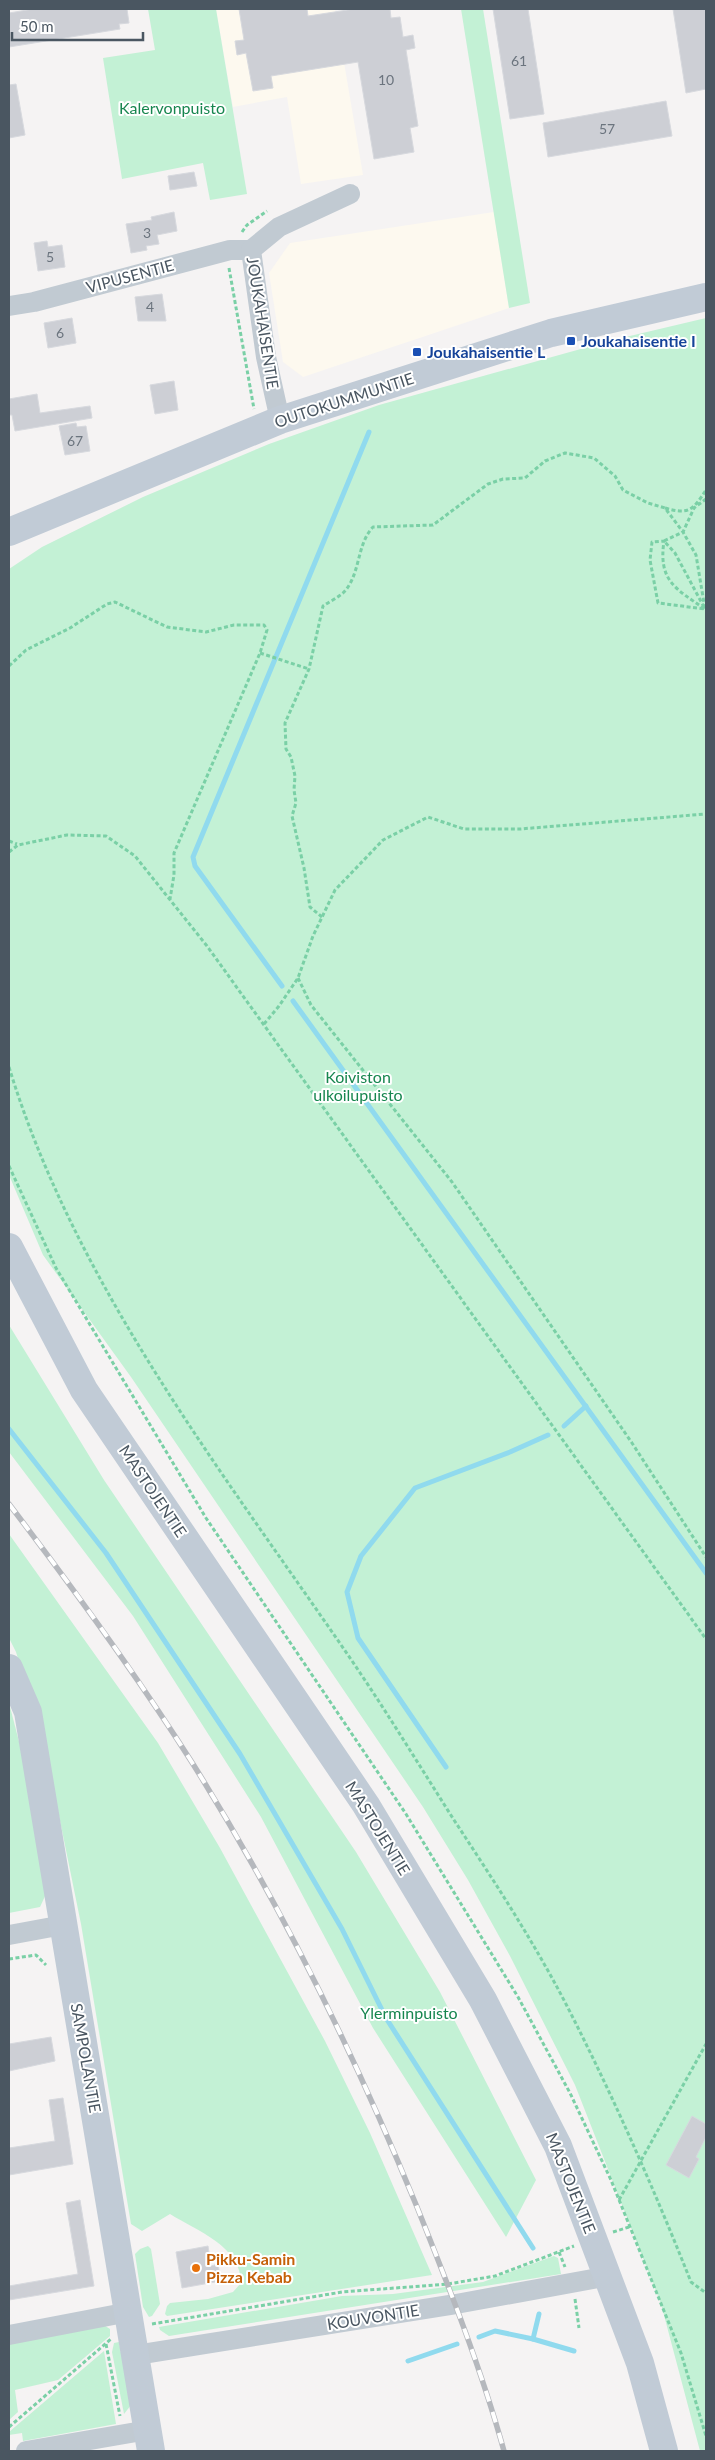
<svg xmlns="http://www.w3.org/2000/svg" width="715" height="2460" font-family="Lato,sans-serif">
<rect width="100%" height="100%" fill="#f5f3f3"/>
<g fill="#fdf9ef">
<polygon points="216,9 335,9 363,175 301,184 287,97 233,107"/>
<polygon points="494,212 509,308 303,377 283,362 269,273 290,243"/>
</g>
<g fill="#c3f1d5">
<polygon points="148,9 216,9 247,194 210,200 203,163 122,179 103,58 155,50"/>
<polygon points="461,9 483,9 530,303 509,308"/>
<polygon points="706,318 706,2451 700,2451 661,2304 575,2085 510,1956 468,1880 423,1807 131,1377 43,1255 9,1175 9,569 42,547 143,497 269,444 379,405 613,340"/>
<polygon points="9,1325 104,1480 356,1852 440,1992 536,2180 506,2237 373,2028 261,1817 133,1616 9,1452"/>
<path d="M9,1534L158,1743L220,1848L325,2041L370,2133L432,2275L167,2316L165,2314L167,2306L170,2303L208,2299L233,2292L241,2283C241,2246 197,2231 170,2214L142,2231L131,2224L81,1924L44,1742L16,1652L9,1638Z"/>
<polygon points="9,1703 23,1757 46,1894 40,1907 9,1913"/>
<polygon points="148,2246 151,2249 160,2304 152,2316 149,2317 143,2307 135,2254 140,2249"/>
<polygon points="554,2256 558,2258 561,2274 169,2336 160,2330 159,2327 342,2296 393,2294 483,2282"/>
<polygon points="102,2324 110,2329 110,2336 58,2380 15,2390 18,2412 9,2420 9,2341"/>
<polygon points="119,2342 131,2405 124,2414 112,2352 114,2343"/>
<polygon points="104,2351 116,2424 23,2441 22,2433 9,2435 9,2432"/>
</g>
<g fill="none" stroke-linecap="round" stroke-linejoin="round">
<g stroke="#90daee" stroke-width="5">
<polyline points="282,986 195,866 193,857 369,432"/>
<polyline points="293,1001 706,1573"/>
<polyline points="564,1426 586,1406"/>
<polyline points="9,1429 106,1553 240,1754 342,1929 386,2018 533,2248"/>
<polyline points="446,1767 358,1638 347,1592 361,1556 415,1488 510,1452 548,1435"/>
<polyline points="479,2337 495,2331 533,2339 539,2314"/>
<polyline points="533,2339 574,2351"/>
<polyline points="408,2361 457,2344"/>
</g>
</g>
<g fill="#cdcfd5" stroke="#d7d9de">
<polygon points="33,9 127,9 129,23 119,24 120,29 9,47 9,13"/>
<polygon points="239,9 307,9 308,16 354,9 390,9 391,18 400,17 403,37 413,35 415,48 406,50 418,126 410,128 414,152 374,159 358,62 271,76 273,88 253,91 246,53 237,55 235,41 244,40"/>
<polygon points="493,9 528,9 544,114 510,119"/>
<polygon points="673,9 706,9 706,89 686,93"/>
<polygon points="16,84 25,135 9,138 9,85"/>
<polygon points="666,101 672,136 548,157 543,123"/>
<polygon points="194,172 197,186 170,190 168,176"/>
<polygon points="174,212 177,231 157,235 159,244 146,246 147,250 131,253 126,224 152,220 151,217"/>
<polygon points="47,241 48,247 62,245 65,267 38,271 34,243"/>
<polygon points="162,294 166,321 138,321 135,297"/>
<polygon points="72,318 76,343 48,348 44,323"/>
<polygon points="174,381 178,410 155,414 150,385"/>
<polygon points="37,394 40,413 90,406 92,418 15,431 12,415 9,415 9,399"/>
<polygon points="76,423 77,427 86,426 90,451 65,455 59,426"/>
<polygon points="51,2037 55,2061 9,2071 9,2044"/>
<polygon points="63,2098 73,2164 9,2175 9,2148 55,2141 49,2100"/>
<polygon points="692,2116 706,2124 706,2137 696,2157 699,2159 689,2178 666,2165"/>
<polygon points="80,2200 94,2286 9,2300 9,2286 78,2274 66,2203"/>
<polygon points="208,2246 211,2266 218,2264 221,2281 182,2288 176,2252"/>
</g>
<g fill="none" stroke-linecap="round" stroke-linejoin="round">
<g stroke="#7ad0a6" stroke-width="3" stroke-dasharray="4 2.5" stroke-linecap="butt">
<polyline points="242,232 247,225 267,211"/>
<polyline points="229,268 254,409"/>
<path d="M665,508C689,515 693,510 706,490"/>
<polyline points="260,653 309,669"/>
<polyline points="9,666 26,650 70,628 107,604 115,602 167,627 206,632 234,625 264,625 267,630 260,653 174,853 174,875 170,899"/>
<polyline points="9,841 17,844"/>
<polyline points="9,852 18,845 67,835 106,836 135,856 207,946 706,1639"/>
<path d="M322,917L310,907L304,868L292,816L296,803L294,790L295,776L291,757L286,749L285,723L309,669L323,606C329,602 337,598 343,593C361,575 356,545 373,527L433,525L488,484L503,479L525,478L545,461L565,453L594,458L615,476L623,490L648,503L665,508L683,532L696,555L705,609L658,603L650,560L652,542L664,541C658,581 676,589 705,609L675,553L664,541L683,532L694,508L706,499"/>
<polyline points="298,978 311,1005 452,1182 632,1443 706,1557"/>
<polyline points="264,1024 279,1006 298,978 313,936 335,890 383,840 428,817 464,829 520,829 706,814"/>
<path d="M9,1067C75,1284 221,1470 348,1655C385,1709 419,1765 454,1820C494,1881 534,1942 567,2006C613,2096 654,2189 691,2282L706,2293"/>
<polyline points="9,1166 56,1268 206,1518 406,1814 518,1997 570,2093 611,2180 681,2353 706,2436"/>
<polyline points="9,1959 36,1955 46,1965"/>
<polyline points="619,2200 706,2044"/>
<polyline points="613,2232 629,2227"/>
<polyline points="559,2252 565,2267"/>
<polyline points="575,2299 579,2328"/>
<polyline points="152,2324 342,2292 448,2284 495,2276 574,2246"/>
<polyline points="106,2344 120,2416"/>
<polyline points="9,2427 111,2339"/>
</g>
<g stroke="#c1cad2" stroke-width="20">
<polyline points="9,306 34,302 230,250 251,250"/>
<polyline points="280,420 266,357 251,250 279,227 350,194"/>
<polyline points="9,1935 63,1925"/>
<polyline points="9,2335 129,2312"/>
<polyline points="136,2355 456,2304 609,2276"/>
<polyline points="26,2451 148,2430"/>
</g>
<g stroke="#c1cbd6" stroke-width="28">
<polyline points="9,532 280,420 551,333 706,297"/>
<polyline points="9,1247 84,1390 366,1805 483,2000 558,2146 640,2363 664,2451"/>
<polyline points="9,1668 28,1712 151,2451"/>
</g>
<defs>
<path id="rail" d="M9,1504C73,1588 136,1674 193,1764C281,1905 354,2053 417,2207C449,2287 481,2368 504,2451"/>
</defs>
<use href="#rail" stroke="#b5b8bd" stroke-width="5.5"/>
<use href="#rail" stroke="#fff" stroke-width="4" stroke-dasharray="11" stroke-linecap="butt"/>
</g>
<g fill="#1a4fb4" stroke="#fff" stroke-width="2">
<rect x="566" y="336" width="10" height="10" rx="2.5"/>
<rect x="412" y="347" width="10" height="10" rx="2.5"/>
</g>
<circle fill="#e8710a" stroke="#fff" stroke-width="2" cx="196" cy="2268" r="5"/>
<g text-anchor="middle" stroke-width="4" stroke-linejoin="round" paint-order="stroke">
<g font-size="14" fill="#6b747e">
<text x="519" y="66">61</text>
<text x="386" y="85">10</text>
<text x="607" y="134">57</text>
<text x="147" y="238">3</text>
<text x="50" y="262">5</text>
<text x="150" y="312">4</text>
<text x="60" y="338">6</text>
<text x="75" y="446">67</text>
</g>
<g font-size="16" fill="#17864f" stroke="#fff">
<text x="172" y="114">Kalervonpuisto</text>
<text x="358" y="1083">Koiviston<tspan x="358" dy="18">ulkoilupuisto</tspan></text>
<text x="409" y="2019">Ylerminpuisto</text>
</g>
<g font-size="16" fill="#4a5661" stroke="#fff">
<text transform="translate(130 276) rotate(-15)" y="6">VIPUSENTIE</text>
<text transform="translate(263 323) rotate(81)" y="6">JOUKAHAISENTIE</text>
<text transform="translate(344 400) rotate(-18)" y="6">OUTOKUMMUNTIE</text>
<text transform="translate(153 1491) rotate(56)" y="6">MASTOJENTIE</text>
<text transform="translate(378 1828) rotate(58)" y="6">MASTOJENTIE</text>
<text transform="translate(86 2058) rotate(80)" y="6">SAMPOLANTIE</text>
<text transform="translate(571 2183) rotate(68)" y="6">MASTOJENTIE</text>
<text transform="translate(373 2317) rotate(-9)" y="6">KOUVONTIE</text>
</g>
<g font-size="16" font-weight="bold" fill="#164399" stroke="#fff" text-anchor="start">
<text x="581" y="347">Joukahaisentie I</text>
<text x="427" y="358">Joukahaisentie L</text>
</g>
<g font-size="16" font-weight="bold" fill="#c56008" stroke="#fff" text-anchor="start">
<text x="206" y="2265">Pikku-Samin<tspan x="206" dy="18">Pizza Kebab</tspan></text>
</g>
</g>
<rect width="715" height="2460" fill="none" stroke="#4a5661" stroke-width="20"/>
<path d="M12 32v8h131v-8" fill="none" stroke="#4a5661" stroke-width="2.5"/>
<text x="20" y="32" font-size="15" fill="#4a5661" stroke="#ffffff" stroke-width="4" paint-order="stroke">50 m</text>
</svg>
